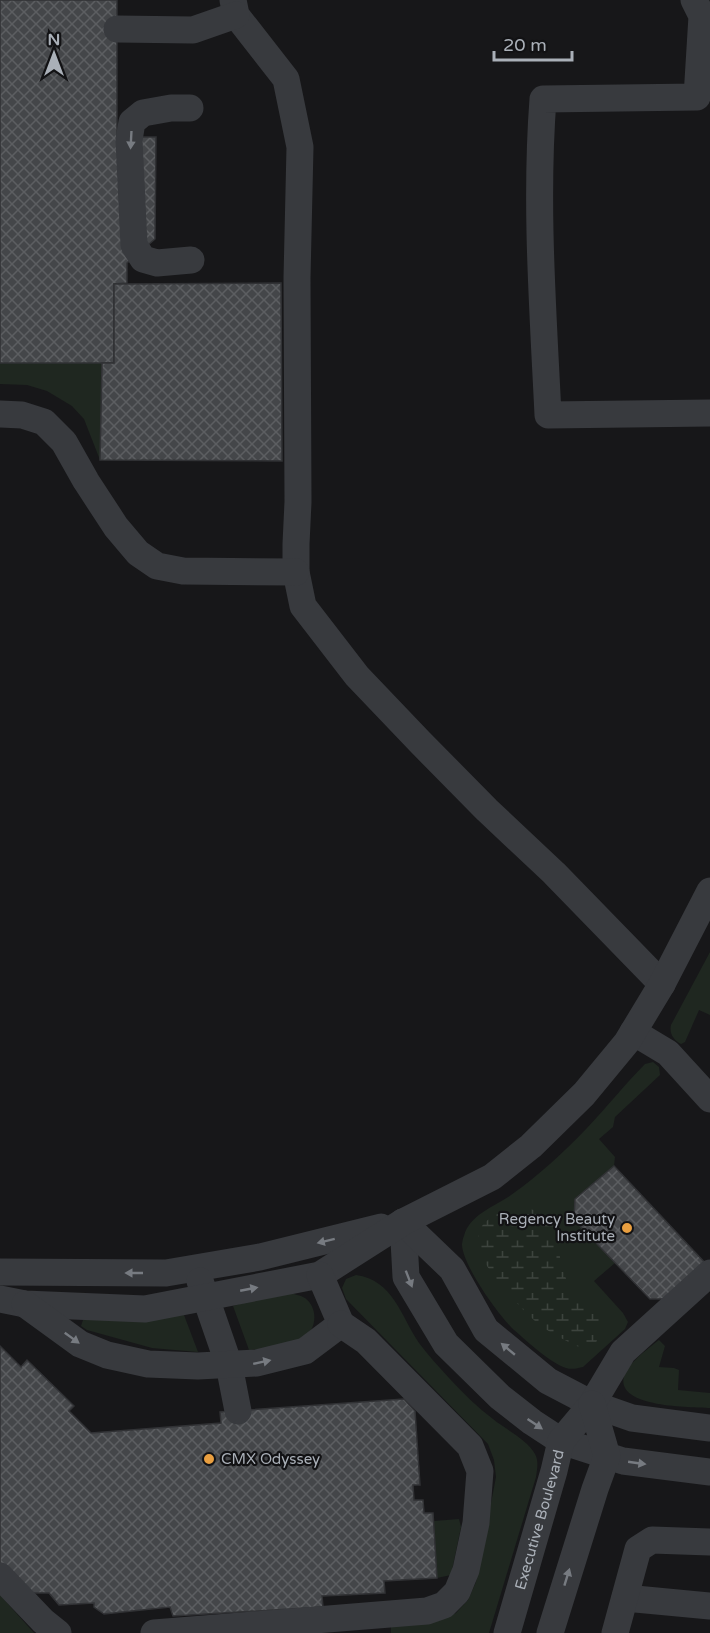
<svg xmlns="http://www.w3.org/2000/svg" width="710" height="1633" font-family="'Varela Round',sans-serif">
<defs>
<pattern id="wetland-marsh" width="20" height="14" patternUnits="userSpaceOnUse" patternTransform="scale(1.5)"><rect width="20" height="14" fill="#1f2720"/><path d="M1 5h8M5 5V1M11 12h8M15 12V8" fill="none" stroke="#3d443e"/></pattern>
<pattern id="building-cross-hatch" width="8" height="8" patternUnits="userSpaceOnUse" patternTransform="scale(1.5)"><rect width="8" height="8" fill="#444649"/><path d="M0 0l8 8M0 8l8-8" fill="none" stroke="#5c5e61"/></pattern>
</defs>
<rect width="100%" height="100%" fill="#171719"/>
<g fill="#1f2720">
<polygon points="0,363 102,363 100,460 84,419 72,406 47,391 27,385 0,384"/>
<path d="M710,952V1015L699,1010L685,1042L681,1044C674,1040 669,1034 671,1025Z"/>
<path d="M653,1062L659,1067L660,1075L615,1117L613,1127L599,1139L615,1157L614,1166L575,1199L574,1220L615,1263L594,1281L623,1313L628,1322L625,1329L583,1367C578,1368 572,1370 566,1368C549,1362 528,1342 514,1330C499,1316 463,1266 462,1245C462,1244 463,1237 464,1236C469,1215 495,1206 511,1195C538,1176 564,1152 587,1128C607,1107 625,1084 645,1064Z"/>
<path d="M356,1275C393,1280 401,1316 419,1343C428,1355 439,1367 449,1378C463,1393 477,1407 493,1419C505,1429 528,1440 535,1454C539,1461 537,1470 536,1477L489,1633H391V1625L437,1621L456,1613L468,1600L476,1582L496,1477L494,1460L488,1444L346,1299L342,1288L346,1279Z"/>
<path d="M287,1292C293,1294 300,1295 305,1298C320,1309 316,1334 300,1340C284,1346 265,1349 249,1350L233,1306L263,1297Z"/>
<polygon points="184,1315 198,1352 152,1348 87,1330 81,1326 83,1320"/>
<path d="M659,1340L665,1346L659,1367L674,1368L679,1370L678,1390L710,1393V1408C692,1407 615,1408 624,1376C627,1364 649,1348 659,1340Z"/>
<polygon points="459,1519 461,1527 451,1575 437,1578 434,1521"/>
<polygon points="0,1595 34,1633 0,1633"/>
</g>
<path fill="url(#wetland-marsh)" d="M509,1208C528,1208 537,1207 551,1223C560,1234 558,1250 561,1263C563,1271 566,1279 569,1286C581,1312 611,1303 596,1343L579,1347C564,1340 548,1332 535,1321C519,1307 491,1276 482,1257C478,1248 477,1238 480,1230C484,1219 499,1213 509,1208Z"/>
<g fill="url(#building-cross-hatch)" stroke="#313235" stroke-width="1.5">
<polygon points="0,0 117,0 117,137 156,137 155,239 127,263 127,283 114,284 114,363 0,363"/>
<polygon points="281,283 282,461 100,460 102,363 114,363 114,284"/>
<polygon points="614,1166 707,1265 670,1299 650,1299 574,1220 575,1199"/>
<polygon points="0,1346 21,1367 27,1360 74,1406 69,1411 91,1433 221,1423 220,1412 404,1399 415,1411 420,1485 413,1485 414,1500 423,1500 424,1513 433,1513 437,1578 384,1581 385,1593 322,1596 323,1607 173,1616 170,1607 104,1614 94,1607 94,1603 59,1605 49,1593 28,1593 0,1566"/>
</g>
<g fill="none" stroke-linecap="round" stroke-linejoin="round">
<g stroke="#383a3e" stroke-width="27">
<polyline points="233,0 236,15 286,79 300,147 297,278 298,502 296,544 296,572 303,606 357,676 420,742 487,810 554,873 662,984"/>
<path d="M694,0L702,16L697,97L543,99C535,204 543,310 548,415L710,413"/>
<polyline points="117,29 193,30 236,15"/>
<polyline points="190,108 171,108 143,113 132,122 129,140 134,245 143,259 157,263 191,260"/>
<polyline points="0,414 22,415 44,422 64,442 86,481 116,527 138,553 157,566 183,571 296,572"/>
<polyline points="633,1032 668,1053 710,1099"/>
<polyline points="403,1222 406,1277 446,1344 500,1397 532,1422 561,1441 623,1461 710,1472"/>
<polyline points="403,1222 452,1269 486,1330 548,1381 592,1404 632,1418 710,1428"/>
<polyline points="0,1272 166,1273 260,1257 381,1227"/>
<polyline points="200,1281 229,1365 238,1411"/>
<polyline points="0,1299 25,1304 145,1309 320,1275 403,1222 492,1177 531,1146 584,1094 627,1042 662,984 710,891"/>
<polyline points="25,1304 80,1344 107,1355 148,1364 198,1366 257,1363 305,1351 341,1324 320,1275"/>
<polyline points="0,1576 43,1621 58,1633"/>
<polyline points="625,1598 710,1606"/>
<polyline points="154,1633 427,1611 444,1605 457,1592 466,1570 476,1523 480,1471 470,1446 366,1341 341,1324"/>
<path id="s1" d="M507,1633L554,1471L561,1441L592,1404L623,1352L710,1273"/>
<polyline points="550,1633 595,1489 607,1456 592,1404"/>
<polyline points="615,1633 638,1549 652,1540 710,1542"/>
</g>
</g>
<defs><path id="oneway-solid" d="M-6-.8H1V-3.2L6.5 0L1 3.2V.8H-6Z" transform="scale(1.5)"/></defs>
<g fill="#777b81">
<use href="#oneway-solid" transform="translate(131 140) rotate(93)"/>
<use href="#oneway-solid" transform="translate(326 1241) rotate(166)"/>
<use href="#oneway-solid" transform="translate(134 1273) rotate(-180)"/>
<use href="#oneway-solid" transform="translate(409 1279) rotate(69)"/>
<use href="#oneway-solid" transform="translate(249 1289) rotate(-11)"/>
<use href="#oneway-solid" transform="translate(72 1338) rotate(36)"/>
<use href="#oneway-solid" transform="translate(508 1349) rotate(-140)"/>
<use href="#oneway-solid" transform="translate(262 1362) rotate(-12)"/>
<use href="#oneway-solid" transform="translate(535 1424) rotate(34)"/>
<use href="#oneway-solid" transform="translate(637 1463) rotate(8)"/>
<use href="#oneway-solid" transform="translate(567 1577) rotate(-73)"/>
</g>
<g fill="#e99f40" stroke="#121214" stroke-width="2">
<circle cx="627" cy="1228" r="6"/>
<circle cx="209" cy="1459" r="6"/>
</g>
<g text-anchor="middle" stroke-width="4.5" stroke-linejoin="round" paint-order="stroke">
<g font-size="15" fill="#aab0b8" stroke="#121214" text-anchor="end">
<text x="615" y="1224">Regency Beauty<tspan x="615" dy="17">Institute</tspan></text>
<text x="221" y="1464" text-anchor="start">CMX Odyssey</text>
</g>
<g font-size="15" fill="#aab0b8" stroke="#121214">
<text dy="5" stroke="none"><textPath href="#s1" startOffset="118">Executive Boulevard</textPath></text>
</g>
</g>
<g transform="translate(54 54)" stroke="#121214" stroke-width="4.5" paint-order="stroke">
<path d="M0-4.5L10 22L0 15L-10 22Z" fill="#aab0b8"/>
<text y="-9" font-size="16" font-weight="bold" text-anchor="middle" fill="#aab0b8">N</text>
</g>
<path d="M494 51v9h78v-9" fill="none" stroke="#aab0b8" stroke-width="3"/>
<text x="503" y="51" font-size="18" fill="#aab0b8" stroke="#121214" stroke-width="4.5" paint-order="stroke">20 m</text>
</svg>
